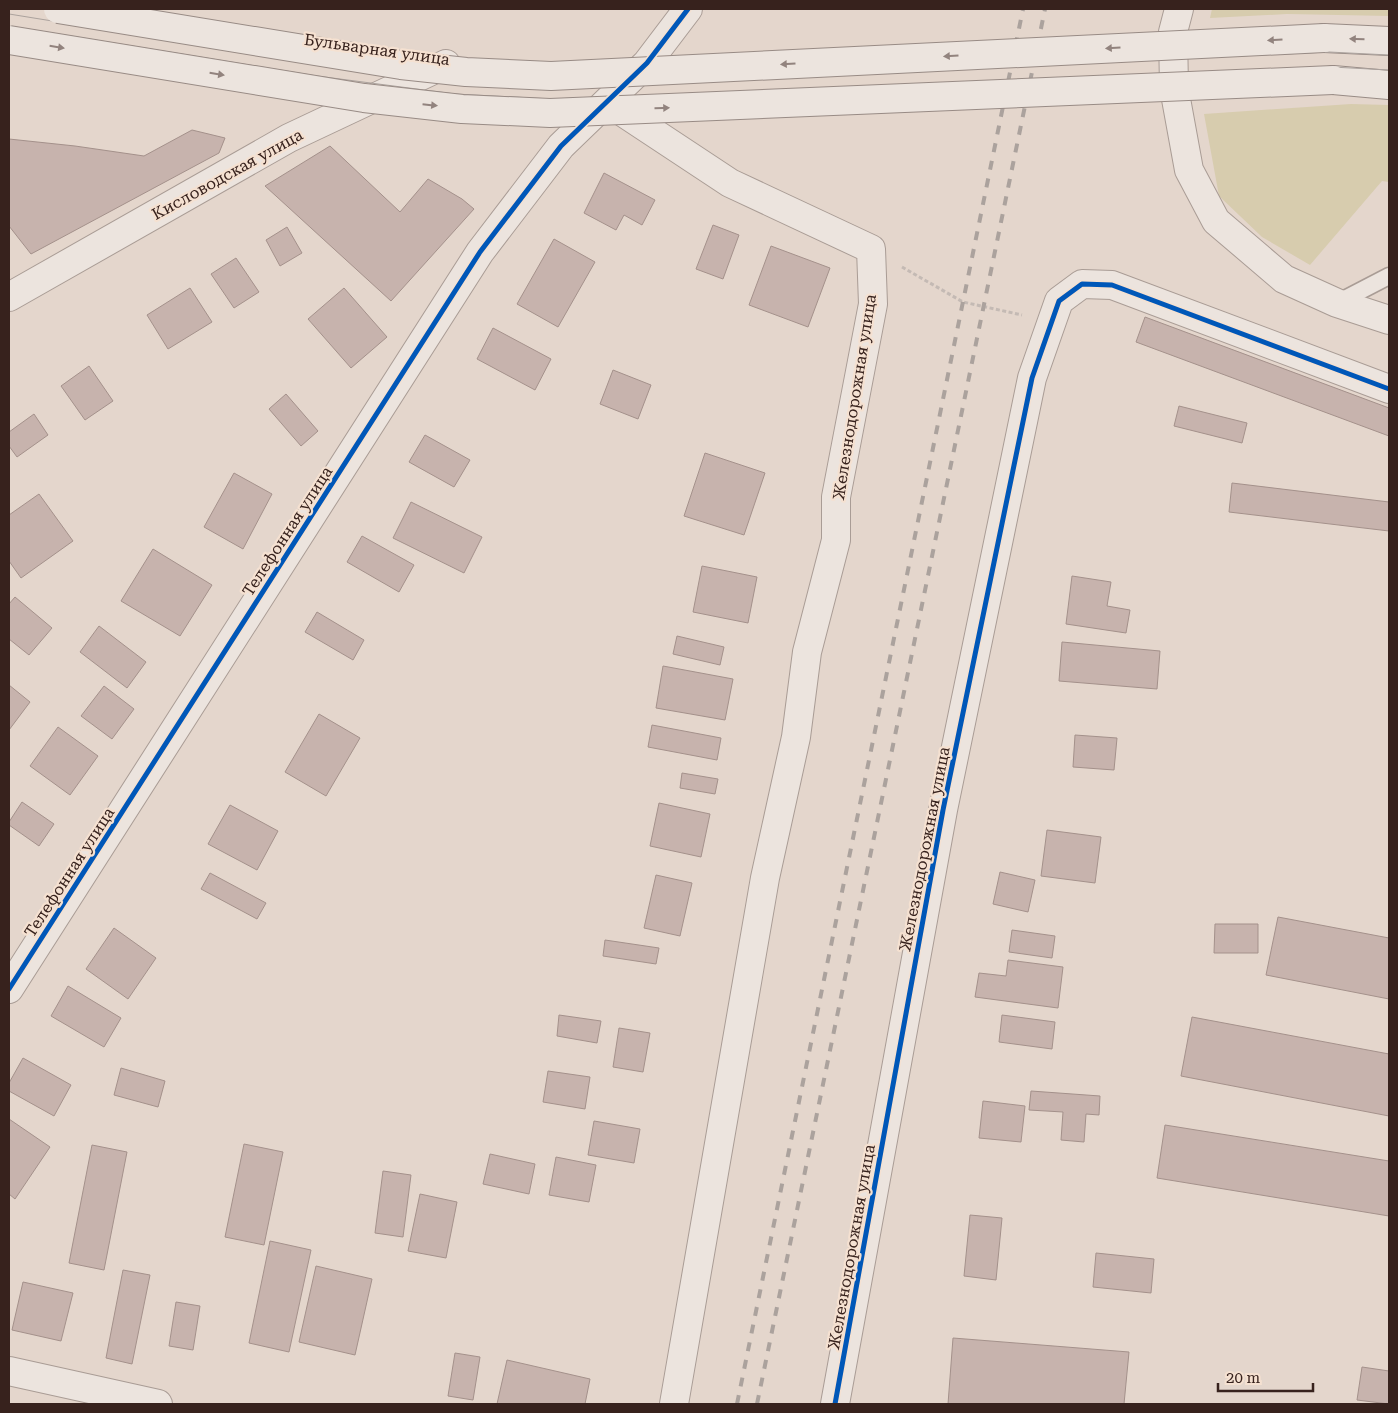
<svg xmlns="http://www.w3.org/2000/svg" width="1398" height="1413" font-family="'Roboto Serif',serif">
<rect width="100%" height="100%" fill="#e4d6cc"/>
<g fill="#d7ccae">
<polygon points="1212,9 1389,9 1389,16 1287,14 1210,18"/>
<polygon points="1351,104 1389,105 1389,182 1382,181 1310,265 1262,237 1219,196 1204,114"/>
</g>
<g fill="#c7b3ad" stroke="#a4918b">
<polygon points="192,130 225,138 219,153 31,254 9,226 9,139 75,146 144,156"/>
<polygon points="330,146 400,212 428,179 462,199 474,209 391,301 265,186"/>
<polygon points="604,173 655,200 642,225 624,215 616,230 584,213"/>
<polygon points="713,225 739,235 723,279 696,269"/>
<polygon points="287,227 302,253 280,266 266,240"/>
<polygon points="554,239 595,262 558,327 517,304"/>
<polygon points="771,246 830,268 808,327 749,305"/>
<polygon points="236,258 259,292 234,308 211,274"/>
<polygon points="190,288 212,322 168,349 147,315"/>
<polygon points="344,288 387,337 351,368 308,319"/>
<polygon points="1145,317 1389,408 1389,436 1136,342"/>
<polygon points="493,328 551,359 535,390 477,359"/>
<polygon points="89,366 113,401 85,420 61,386"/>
<polygon points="613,370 651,385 638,419 600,404"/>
<polygon points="286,394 318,431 301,446 269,409"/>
<polygon points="1179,406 1247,423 1242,443 1174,426"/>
<polygon points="34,414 48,435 17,457 9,446 9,432"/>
<polygon points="425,435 470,460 454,487 409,462"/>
<polygon points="705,453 765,473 744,535 684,516"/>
<polygon points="234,473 272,494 243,549 204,527"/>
<polygon points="1232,483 1389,502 1389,531 1229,512"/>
<polygon points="39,494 73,541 21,578 9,561 9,515"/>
<polygon points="411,502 482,537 464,573 393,538"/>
<polygon points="362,536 414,565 399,592 347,562"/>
<polygon points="153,549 212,585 180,636 121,601"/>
<polygon points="702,566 757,577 748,623 693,612"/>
<polygon points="1072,576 1111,582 1107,606 1130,610 1126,633 1066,624"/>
<polygon points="15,597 52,628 29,655 9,639 9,604"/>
<polygon points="317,612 364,640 353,660 305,632"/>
<polygon points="99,626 146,662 127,688 80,652"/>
<polygon points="677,636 724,647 720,665 673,654"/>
<polygon points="1062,642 1160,651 1157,689 1059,681"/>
<polygon points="663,666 733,679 725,720 656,708"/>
<polygon points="9,685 30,702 9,730"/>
<polygon points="104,686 134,709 112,739 81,716"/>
<polygon points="319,714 360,738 326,796 285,772"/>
<polygon points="652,725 721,738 717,760 648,747"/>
<polygon points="58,727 98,756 70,795 30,766"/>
<polygon points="1075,735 1117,738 1114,770 1073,767"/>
<polygon points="682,773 718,779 715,794 680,788"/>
<polygon points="22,802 54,824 39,846 9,825 9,822"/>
<polygon points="659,803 710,814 701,857 650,846"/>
<polygon points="230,805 278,831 257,870 208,844"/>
<polygon points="1047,830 1101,837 1095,883 1041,876"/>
<polygon points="1000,872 1035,880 1028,912 993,904"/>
<polygon points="210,873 266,903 257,919 201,889"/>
<polygon points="656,875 692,883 680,936 644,928"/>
<polygon points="1278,917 1389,938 1389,999 1266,975"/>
<polygon points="1215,924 1258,924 1258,953 1214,953"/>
<polygon points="114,928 156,958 128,999 86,969"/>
<polygon points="1012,930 1055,936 1052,958 1009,952"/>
<polygon points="605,940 659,948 656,964 603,956"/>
<polygon points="1008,960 1063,967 1058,1008 975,997 979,973 1006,976"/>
<polygon points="68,986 121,1018 104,1047 51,1016"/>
<polygon points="559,1015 601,1021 597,1043 557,1036"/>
<polygon points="1002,1015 1055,1022 1052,1049 999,1042"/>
<polygon points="1192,1017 1389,1054 1389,1116 1181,1076"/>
<polygon points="619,1028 650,1033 643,1072 613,1067"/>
<polygon points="23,1058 71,1085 54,1116 9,1091 9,1083"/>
<polygon points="121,1068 165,1081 158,1107 114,1095"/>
<polygon points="548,1071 590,1077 585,1109 543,1102"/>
<polygon points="1031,1091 1100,1096 1099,1115 1086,1114 1084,1142 1061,1140 1063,1112 1029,1110"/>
<polygon points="983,1101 1025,1106 1021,1142 979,1138"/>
<polygon points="9,1119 50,1147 15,1199 9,1194"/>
<polygon points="594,1121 640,1129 634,1163 588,1155"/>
<polygon points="1165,1125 1389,1161 1389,1216 1157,1178"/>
<polygon points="244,1144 283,1152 264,1245 225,1237"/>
<polygon points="92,1145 127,1152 104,1270 69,1263"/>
<polygon points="490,1154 535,1164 529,1194 483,1184"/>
<polygon points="556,1157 596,1165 589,1202 549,1195"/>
<polygon points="383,1171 411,1175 403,1237 375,1233"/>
<polygon points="420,1194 457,1202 446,1258 408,1251"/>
<polygon points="970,1215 1002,1218 996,1280 964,1276"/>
<polygon points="270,1241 311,1250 289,1352 249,1343"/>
<polygon points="1096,1253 1154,1259 1151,1293 1093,1287"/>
<polygon points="316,1266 372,1279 355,1355 299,1342"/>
<polygon points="123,1270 150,1275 132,1364 106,1358"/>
<polygon points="23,1282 73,1293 61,1341 12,1330"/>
<polygon points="176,1302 200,1306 193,1350 169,1346"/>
<polygon points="953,1338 1129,1352 1124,1404 948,1404"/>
<polygon points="455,1353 480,1357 473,1400 448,1396"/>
<polygon points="507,1360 590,1379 585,1404 497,1404"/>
<polygon points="1362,1367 1389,1371 1389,1404 1357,1400"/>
</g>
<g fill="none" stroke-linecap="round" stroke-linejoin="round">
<defs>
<polyline id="service" points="1337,303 1389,276"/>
<g id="minor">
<polyline points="609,103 730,183 871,249 873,304 836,497 836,540 807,652 796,737 765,878 674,1404"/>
<polyline points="9,297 289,138 446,64"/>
<polyline points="9,989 480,252 561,146 647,63 688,9"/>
<polyline points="9,1371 158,1404"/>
<polyline points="835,1404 943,810 1032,378 1059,301 1082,284 1112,285 1389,389"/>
</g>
<polyline id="tertiary" points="1179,9 1173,32 1174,88 1189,170 1216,221 1284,279 1337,303 1389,320"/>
<g id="secondary">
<polyline points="1324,38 1389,41"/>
<polyline points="1333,80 1389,85"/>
</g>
</defs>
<use href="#service" stroke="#a99c95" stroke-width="19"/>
<use href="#minor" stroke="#a99c95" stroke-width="30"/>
<use href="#tertiary" stroke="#a99c95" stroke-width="30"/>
<use href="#secondary" stroke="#988b85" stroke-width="30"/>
<polyline stroke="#c4bab4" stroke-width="3" stroke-dasharray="4 2.5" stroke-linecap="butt" points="902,267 963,302 1022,315"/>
<use href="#service" stroke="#ece4de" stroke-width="16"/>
<use href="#minor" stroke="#ece4de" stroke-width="28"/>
<use href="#tertiary" stroke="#ece4de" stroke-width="28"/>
<use href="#secondary" stroke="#ece4de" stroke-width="28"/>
<g stroke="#aba29d" stroke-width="1">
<polyline points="9,14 398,77 465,83 554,86 1329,52 1389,55"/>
<polyline points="9,26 317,76 455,94 552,99 1332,67 1389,70"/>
</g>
<g stroke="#aba29d" stroke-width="4" stroke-dasharray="9 9" stroke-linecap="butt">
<polyline points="737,1404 1023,9"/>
<polyline points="757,1404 1045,9"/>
</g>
<defs>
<g id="secondary-bridge">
<polyline points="58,9 401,65 466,72 551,76 1324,38"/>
<polyline points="9,40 364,98 462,109 550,113 1333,80"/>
</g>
</defs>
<use href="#secondary-bridge" stroke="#988b85" stroke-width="30" stroke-linecap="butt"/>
<use href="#secondary-bridge" stroke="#ece4de" stroke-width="28"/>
<defs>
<g id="cycleway">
<polyline points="9,989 480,252 561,146 647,63 688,9"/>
<polyline points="835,1404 943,810 1032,378 1059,301 1082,284 1112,285 1389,389"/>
</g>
</defs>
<use href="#cycleway" stroke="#f5e1d1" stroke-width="8"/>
<use href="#cycleway" stroke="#0057b8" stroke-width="5"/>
</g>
<defs><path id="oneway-solid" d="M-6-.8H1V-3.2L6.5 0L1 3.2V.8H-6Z" transform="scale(1.25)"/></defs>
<g fill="#92837e">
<use href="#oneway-solid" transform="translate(1357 39) rotate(-178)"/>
<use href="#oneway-solid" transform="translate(1275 40) rotate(177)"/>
<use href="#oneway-solid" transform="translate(57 47) rotate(9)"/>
<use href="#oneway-solid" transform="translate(1113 48) rotate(177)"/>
<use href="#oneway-solid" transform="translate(951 56) rotate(177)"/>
<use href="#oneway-solid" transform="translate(788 64) rotate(177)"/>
<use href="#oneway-solid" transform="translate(217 74) rotate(9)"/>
<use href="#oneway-solid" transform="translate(430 105) rotate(6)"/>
<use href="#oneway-solid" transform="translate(662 108) rotate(-2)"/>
</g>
<g text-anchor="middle" stroke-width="4.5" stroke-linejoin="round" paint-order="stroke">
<g font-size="16" fill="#37221d" stroke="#f5e1d1">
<text transform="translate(377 49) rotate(8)" y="6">Бульварная улица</text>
<text transform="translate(227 174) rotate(-29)" y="6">Кисловодская улица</text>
<text transform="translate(854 397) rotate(-81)" y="6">Железнодорожная улица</text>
<text transform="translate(287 531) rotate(-57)" y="6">Телефонная улица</text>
<text transform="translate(924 849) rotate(-79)" y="6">Железнодорожная улица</text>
<text transform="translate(69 872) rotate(-57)" y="6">Телефонная улица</text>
<text transform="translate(851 1247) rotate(-80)" y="6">Железнодорожная улица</text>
</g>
</g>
<rect width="1398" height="1413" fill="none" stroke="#37221d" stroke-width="20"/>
<path d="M1218 1383v8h95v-8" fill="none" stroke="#37221d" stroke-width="2.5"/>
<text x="1226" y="1383" font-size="15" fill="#37221d" stroke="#f5e1d1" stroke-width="4" paint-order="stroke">20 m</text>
</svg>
